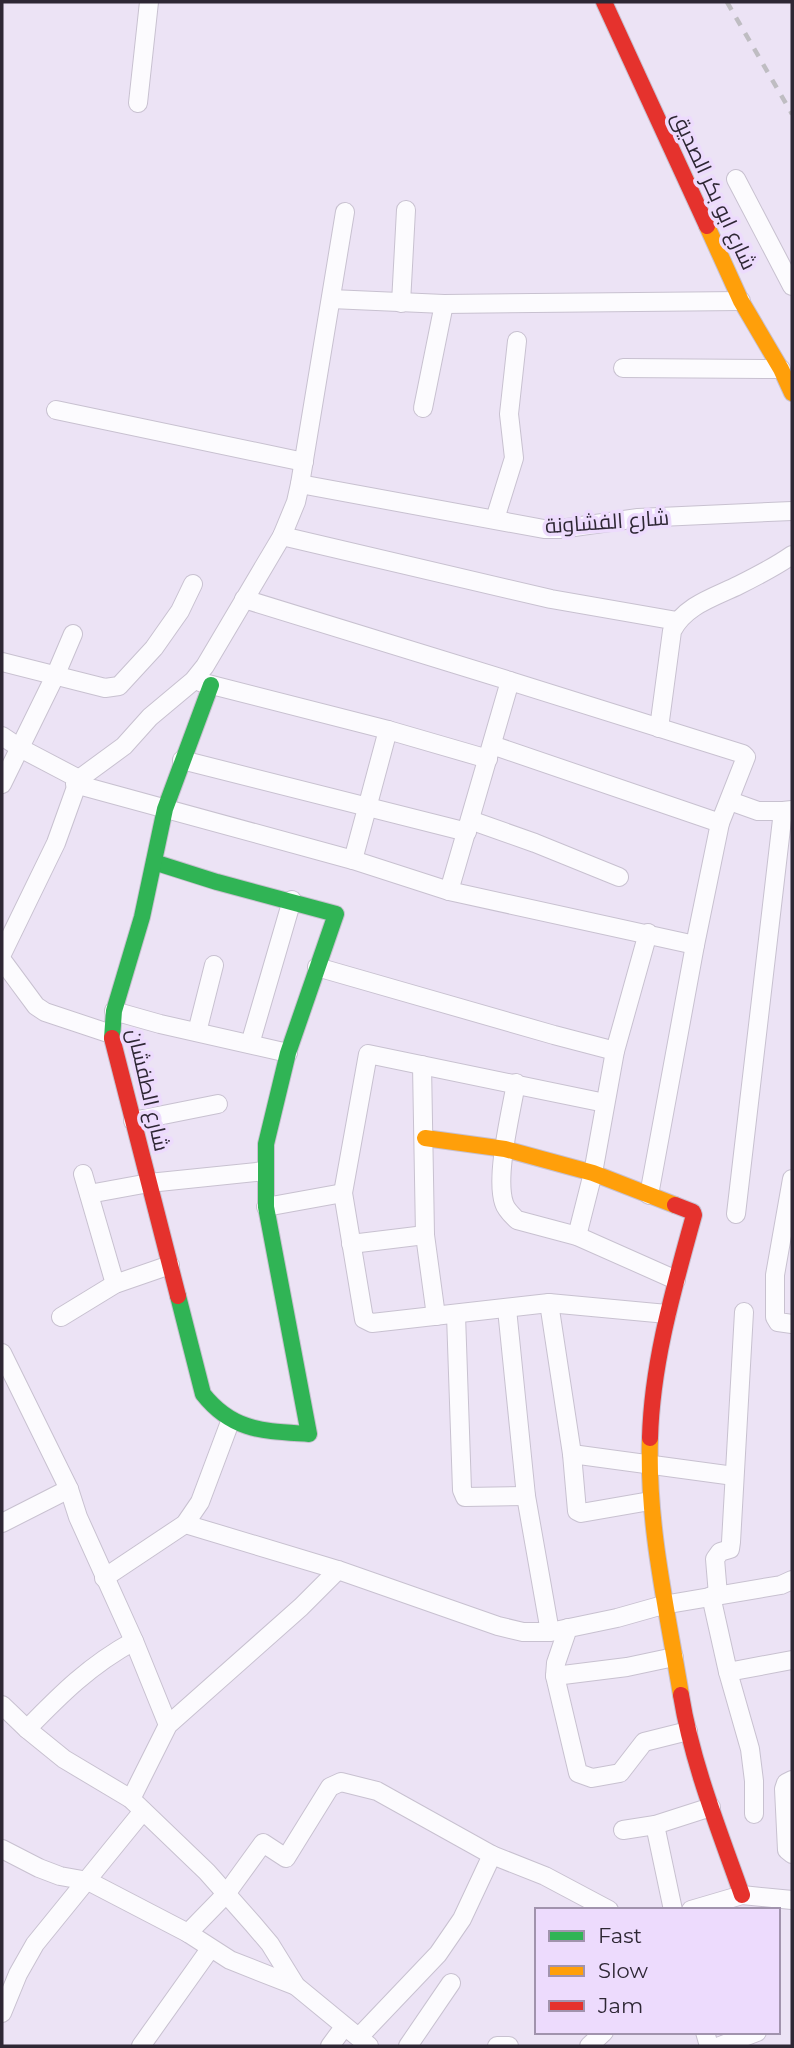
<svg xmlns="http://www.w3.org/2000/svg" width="794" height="2048" font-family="Montserrat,Cairo,sans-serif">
<rect width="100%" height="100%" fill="#ece3f5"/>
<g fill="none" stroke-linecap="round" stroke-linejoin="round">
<defs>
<g id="street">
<polyline points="138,103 149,2"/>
<polyline points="736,179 792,286"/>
<polyline points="331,299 444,304 741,301"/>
<polyline points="401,303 406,210"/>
<polyline points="623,368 781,369"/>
<polyline points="423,408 444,304"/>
<polyline points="56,410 304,462"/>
<polyline points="300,484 544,529 560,529 638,518 792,511"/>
<polyline points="495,519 514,458 509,414 517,341"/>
<polyline points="282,536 551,599 677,621"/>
<polyline points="244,599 510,681 449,891"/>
<polyline points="2,662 105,688 119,686 154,648 180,611 193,584"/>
<polyline points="510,681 743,754 746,757 720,823 695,945 649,1195"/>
<polyline points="200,682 388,730 488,759"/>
<path d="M659,728L672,631C685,605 715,597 739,585C757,576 775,567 792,555"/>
<polyline points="2,736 20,748 79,779"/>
<polyline points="492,745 720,823"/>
<polyline points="182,760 467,832"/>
<polyline points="2,784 56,674 73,634"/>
<polyline points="75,784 353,860 449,891 695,945"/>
<polyline points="730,801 758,811 783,811"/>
<polyline points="470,820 535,843 619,877"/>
<polyline points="353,860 388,730"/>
<polyline points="2,954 56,843 79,779 124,746 150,717 193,681 205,666 282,536 296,502 300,484 345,212"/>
<polyline points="2,960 36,1006 45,1012 111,1034"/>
<polyline points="317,967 554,1035 615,1051"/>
<polyline points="114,1011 160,1024 288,1053"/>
<polyline points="197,1032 214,965"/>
<polyline points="250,1044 292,900"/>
<polyline points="422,1065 425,1235 436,1316"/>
<path d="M516,1083C511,1113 495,1176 504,1203C506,1210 512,1215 517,1220L577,1236L676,1280"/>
<polyline points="605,1103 368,1054 343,1193 364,1319 372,1323 549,1303 667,1314"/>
<polyline points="133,1121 218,1104"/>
<polyline points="83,1174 115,1284"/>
<polyline points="792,1179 775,1275 775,1317 778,1322 792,1324"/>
<polyline points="89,1194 149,1183 265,1171"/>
<polyline points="266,1207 343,1193"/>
<polyline points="736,1214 783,811 792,810"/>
<polyline points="577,1236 593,1173 615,1051 648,933"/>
<polyline points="351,1244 425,1235"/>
<polyline points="549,1303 572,1454 577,1511 581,1513 650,1501"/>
<polyline points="507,1309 526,1496 550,1632"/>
<polyline points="456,1315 462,1490 465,1497 526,1496"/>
<polyline points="61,1317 115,1284 170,1265"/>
<polyline points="2,1353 69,1489 78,1517 134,1641 168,1725"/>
<polyline points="572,1454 734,1476"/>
<polyline points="2,1523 69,1489"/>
<polyline points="185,1524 338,1570 498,1626 523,1632 550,1632 617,1618 663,1605 781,1585 792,1580"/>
<polyline points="104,1578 185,1524 200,1502 230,1422"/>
<polyline points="718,1595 715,1559 720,1552 730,1549 731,1542 744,1312"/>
<polyline points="711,1596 728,1672 750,1749 754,1781 754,1814"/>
<polyline points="568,1628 556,1663 555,1676 578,1773 592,1778 620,1773 644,1742 688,1731"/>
<polyline points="728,1672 792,1660"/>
<polyline points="555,1676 627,1667 674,1657"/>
<polyline points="2,1705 27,1729 64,1759 131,1799 207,1872 253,1924 270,1944 296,1986 369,2046"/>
<path d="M27,1729C61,1694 90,1665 134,1641"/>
<polyline points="792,1780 786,1783 784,1789 787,1850 792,1854"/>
<polyline points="131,1799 168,1725 301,1607 338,1570"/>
<polyline points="655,1825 673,1910"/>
<polyline points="623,1830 655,1825 711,1807"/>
<polyline points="2,1849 39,1868 60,1876 88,1881 188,1933 230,1960 296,1986"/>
<polyline points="691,1910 742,1895 792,1900"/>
<polyline points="188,1933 226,1894 263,1843 286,1858 330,1787 341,1782 377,1791 492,1855 545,1876 609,1910"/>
<polyline points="2,2013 18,1974 35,1944 143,1811"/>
<polyline points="705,2032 709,2046"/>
<polyline points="359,2037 438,1954 462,1919 492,1855"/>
<polyline points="141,2046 210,1949"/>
<polyline points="330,2046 344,2027"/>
<polyline points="408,2046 451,1983"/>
<polyline points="497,2046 509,2046"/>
<polyline points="589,2046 604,2032"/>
<polyline points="720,2046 757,2032"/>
</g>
<g id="fast">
<path d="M154,862L217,882L336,914L288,1053L266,1144V1207L309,1434C265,1431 233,1432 203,1394L178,1296"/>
<polyline points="112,1038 114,1011 142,917 165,809 211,685"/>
</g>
<g id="slow">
<polyline points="707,226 741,301 781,369 792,393"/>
<polyline points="425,1138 505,1149 593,1173 675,1205"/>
<path d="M650,1438C647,1526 667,1609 681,1695"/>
</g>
<g id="jam">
<polyline points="604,2 707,226"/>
<polyline points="112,1038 178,1296"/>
<path d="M650,1438C652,1362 674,1288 694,1215L693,1212L675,1205"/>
<path d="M681,1695C692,1763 719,1830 742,1895"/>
</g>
</defs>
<use href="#street" stroke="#c8c1d0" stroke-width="20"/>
<use href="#fast" stroke="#c8c1d0" stroke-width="18"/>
<use href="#slow" stroke="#c8c1d0" stroke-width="18"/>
<use href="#jam" stroke="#c8c1d0" stroke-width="18"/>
<use href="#street" stroke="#fcfbfe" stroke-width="18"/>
<use href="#fast" stroke="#30b455" stroke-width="16"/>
<use href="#slow" stroke="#ff9f0a" stroke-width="16"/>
<use href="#jam" stroke="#e5322d" stroke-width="16"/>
<polyline stroke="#bfbdc2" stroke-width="4.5" stroke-dasharray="9 9" stroke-linecap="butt" points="727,2 792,114"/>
</g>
<g text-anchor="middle" stroke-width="7" stroke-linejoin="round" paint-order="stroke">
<g font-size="21" fill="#2e2734" stroke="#eddbfd">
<text transform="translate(714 191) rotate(65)" y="7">شارع ابو بكر الصديق</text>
<text transform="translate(607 522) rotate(-4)" y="7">شارع الفشاونة</text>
<text transform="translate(148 1090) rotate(77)" y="7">شارع الطفشان</text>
</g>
</g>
<rect width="794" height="2048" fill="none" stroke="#2e2734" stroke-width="7"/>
<rect x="535" y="1908" width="245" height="126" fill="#eddbfd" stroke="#a193ad" stroke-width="2"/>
<rect x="549" y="1931" width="35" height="10" fill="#30b455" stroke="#a193ad" stroke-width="2"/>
<text x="598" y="1943" font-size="21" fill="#2e2734">Fast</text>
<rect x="549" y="1966" width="35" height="10" fill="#ff9f0a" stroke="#a193ad" stroke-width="2"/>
<text x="598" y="1978" font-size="21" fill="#2e2734">Slow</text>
<rect x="549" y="2001" width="35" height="10" fill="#e5322d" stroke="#a193ad" stroke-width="2"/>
<text x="598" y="2013" font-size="21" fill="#2e2734">Jam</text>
</svg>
